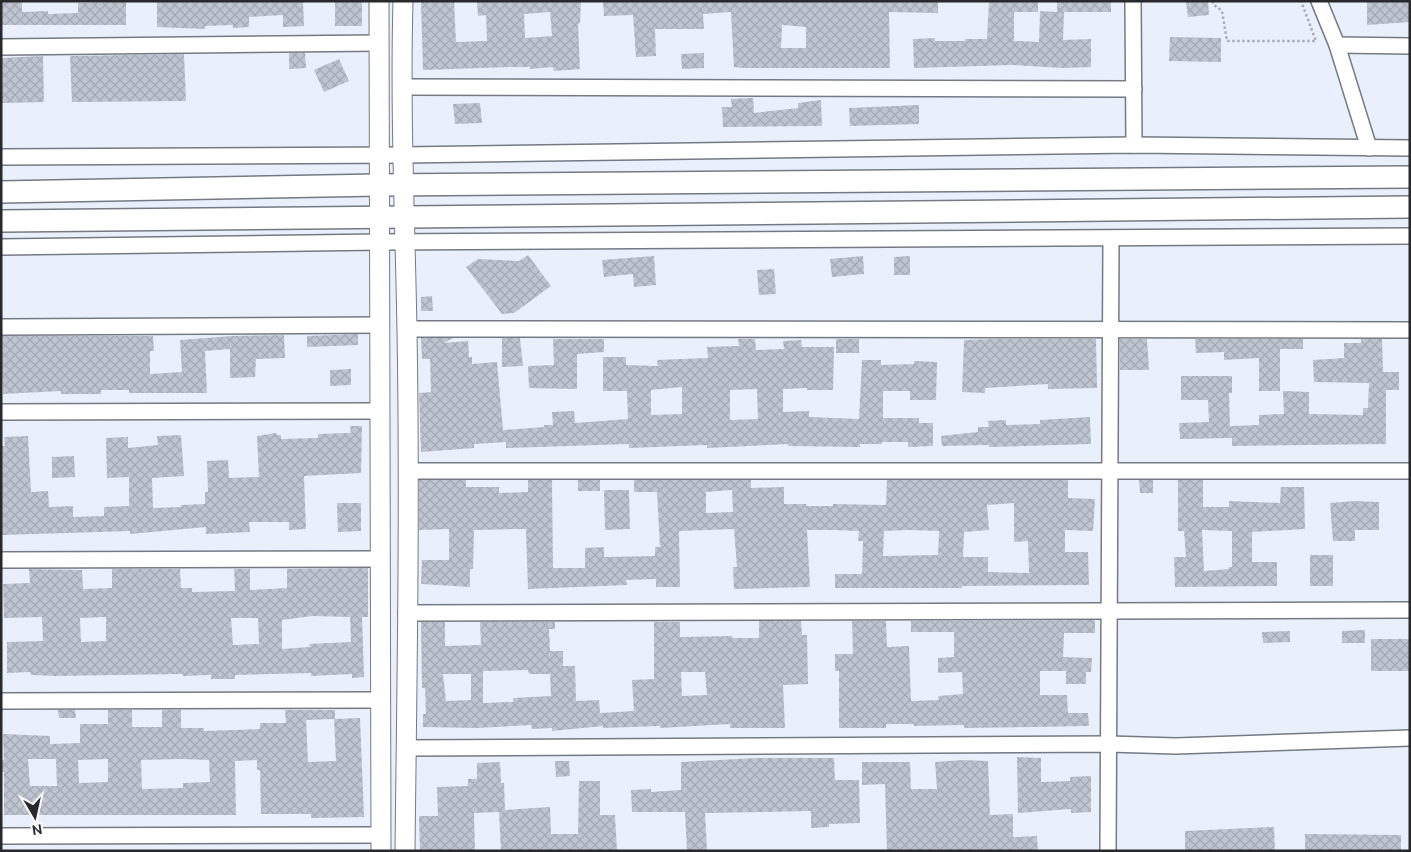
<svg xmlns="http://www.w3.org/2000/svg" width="1411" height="852" font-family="Ubuntu,sans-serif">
<defs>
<pattern id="building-cross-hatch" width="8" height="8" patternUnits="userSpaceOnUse" patternTransform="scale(1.25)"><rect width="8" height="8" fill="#bfc5d0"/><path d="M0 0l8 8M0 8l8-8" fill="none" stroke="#a4a9b3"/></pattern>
</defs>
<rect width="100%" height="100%" fill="#eaf0fb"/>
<g fill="url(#building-cross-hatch)" fill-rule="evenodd">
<polygon points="1,1 22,1 22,12 48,11 48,14 78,13 78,3 126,2 126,25 1,25"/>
<polygon points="157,1 303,1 304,26 283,27 283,15 249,17 249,27 233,28 233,25 205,26 205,29 157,27"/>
<rect x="335" y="1" width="27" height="25"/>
<path d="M421,1H454L456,42L487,41L486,15L478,16L477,1H581L580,23L578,24L580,69L554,71L553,67L530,69V67H510L423,70ZM550,12L552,36L525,38L524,14Z"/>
<path d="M603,1H938V13L889,12L890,68H743L734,67L731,12L703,14L704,29H655L656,56L636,57L633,15L604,16ZM782,25L806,27V48H781Z"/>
<polygon points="989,1 1038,1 1038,12 1014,12 1014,41 1039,42 1040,11 1057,12 1057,1 1111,1 1111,12 1059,12 1064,12 1063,40 1091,39 1091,67 1063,68 1012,65 914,68 913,39 935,38 935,41 965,41 965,39 987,39"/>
<polygon points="1186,1 1208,1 1209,15 1188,17"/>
<polygon points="1367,1 1410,1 1410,22 1367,25"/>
<polygon points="1170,37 1221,38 1221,62 1169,61"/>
<polygon points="289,53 305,53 306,68 289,69"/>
<polygon points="704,53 704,68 682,69 681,54"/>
<polygon points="184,54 186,101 72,102 70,56"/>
<polygon points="43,56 44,102 1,103 1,58"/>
<polygon points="339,59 349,81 324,92 314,70"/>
<polygon points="753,98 754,113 798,108 798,103 821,100 822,126 723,127 722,107 732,107 731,99"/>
<polygon points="480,103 482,123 455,124 453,104"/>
<polygon points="919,105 919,124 850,126 849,108"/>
<polygon points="528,255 551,286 514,313 502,314 466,267 478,259 519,261"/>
<polygon points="654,256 656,285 634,287 633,274 604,277 602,260"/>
<polygon points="863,256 864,274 832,277 830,259"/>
<polygon points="910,256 910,275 894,275 894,257"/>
<polygon points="774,269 776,294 759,295 757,270"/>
<polygon points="432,296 433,311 421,311 421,297"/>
<polygon points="358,334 358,345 307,347 307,336"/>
<polygon points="284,335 285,358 256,359 255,377 230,378 230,349 205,351 207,393 129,393 129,390 101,390 101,394 61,394 61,391 3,394 1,336 153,336 154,351 150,351 150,374 182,372 180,340 232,336"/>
<path d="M421,338H453L444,343L468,341L469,357H472V364L497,362L503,430L544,427V425H553L552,412L574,411L575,423L628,419L627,391H603V357H626V365L658,366L657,360L708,358L707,347L739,346L738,339H755L756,350L784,349L783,341L801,340L802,347H834L833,390H807V388L783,389V412L809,411V417L859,419L862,360H881V365L914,364V361L937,362L936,400H910V391H883V418H919V423H933V446L908,447V442H882V444H860V447L788,446V444L707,448V445L629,448V444L506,448V442L474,444V448L421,452L419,393L431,392L430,359H422ZM682,387V414L651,415V390ZM757,389L758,419L730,420V390Z"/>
<polygon points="502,338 520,338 523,366 502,367"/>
<polygon points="553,339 604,339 604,352 577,354 577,389 529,388 528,366 554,365"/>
<rect x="836" y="339" width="23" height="14"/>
<polygon points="993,339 1096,339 1097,388 1048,389 1048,384 985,388 985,393 962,392 964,340"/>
<polygon points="1120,339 1147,339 1149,370 1120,370"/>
<polygon points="1195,339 1303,339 1303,349 1280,349 1280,391 1259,391 1259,358 1224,360 1224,352 1196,353"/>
<polygon points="1361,339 1382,339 1383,372 1399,372 1399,390 1386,390 1386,444 1232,446 1232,438 1180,439 1179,423 1209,422 1208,400 1181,400 1181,376 1232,376 1232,393 1229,393 1230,426 1259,425 1259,415 1284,414 1283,391 1309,392 1309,414 1363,415 1363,408 1368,408 1369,383 1314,382 1313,360 1344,358 1344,343 1361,343"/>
<polygon points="351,369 351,385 330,386 330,370"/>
<polygon points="1090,417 1091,444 989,447 989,445 942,446 941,436 978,432 978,427 989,427 988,421 1006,420 1006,425 1040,424 1040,420"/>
<polygon points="350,426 362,426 361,473 304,476 306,529 289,530 289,522 249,522 250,532 206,534 206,527 130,534 130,531 3,535 1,533 1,446 5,446 4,437 28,436 31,492 48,491 49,507 73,506 73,517 104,516 104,507 129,506 129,477 107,478 106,438 128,437 128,448 158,445 157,436 181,435 184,476 152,478 153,508 181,507 181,505 205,504 205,492 208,492 207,461 228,460 229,478 259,477 257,436 276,433 277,435 281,435 281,439 318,438 318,434 351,433"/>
<polygon points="74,456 75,477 52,478 52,457"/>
<path d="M419,480H466V487H499V493L528,492V480H552L553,568H585V548L604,547V557L655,556V547H660L657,492H634V480H751V488L784,487V504H806V506H833V504L886,505L887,480H1068V498L1095,499L1093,531L1065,530V552H1088L1089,585L962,586V588H835V574H862L863,541H858L859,531L833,530H807L810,587L734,589L733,567H737L734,529L679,531L680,587H656V579L626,580L627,585L528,589L526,529L474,530L473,569H470V587L421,584L422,560H449V529L419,530ZM732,490L733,512L706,513V492ZM1014,503V542L1028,541L1029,573L988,572V557H963L964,532L989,530L987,505ZM908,530L939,531L938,555L883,556L884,531Z"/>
<rect x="578" y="480" width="22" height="11"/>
<polygon points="1139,480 1153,480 1153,493 1140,493"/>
<path d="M1178,480H1203V507H1229V501L1280,503L1281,487H1304L1305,529L1252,532V562H1277V586L1175,587L1174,557H1186L1184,531H1178ZM1202,530L1232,531V567H1229V569L1204,571Z"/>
<polygon points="604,490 629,490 630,529 605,530"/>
<polygon points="1354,501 1379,502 1379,530 1355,530 1355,541 1333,541 1330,503"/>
<polygon points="337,503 361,503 361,531 338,532"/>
<rect x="1310" y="555" width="23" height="31"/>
<path d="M368,568V617H362L364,677L352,678V674L311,676V673L235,675V679H211V675L183,676V674L56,676L31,675L30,672L7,673V642L43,641L42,617L4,618L3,584L30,583L29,569L82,570L83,589L112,588V569H180L181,588H192V592L235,591L234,569H250V590L287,588V569ZM312,616L350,617L351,642L309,644L310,647L282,649V620ZM106,617V641L81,642L80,618ZM231,618H258L259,644L233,645Z"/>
<polygon points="1095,620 1095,633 1064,633 1063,657 1092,658 1091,672 1086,672 1086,684 1066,684 1066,671 1040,671 1040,695 1067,695 1068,713 1088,713 1089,726 964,728 964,725 914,726 914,724 886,724 886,728 839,728 839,671 835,671 835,654 853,654 852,621 886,621 887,647 909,646 911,701 939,700 938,696 963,694 962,672 938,673 938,658 954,657 954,632 911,632 911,621"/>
<path d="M759,621H801L802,635H807L808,684L783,685L785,728H730V724L660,728V726L603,728V726L552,731V728L532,729L531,725L477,728L423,727V714H426L425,688H422L421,622H445V646L481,645L480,622H555V629H549L550,651H563V666H575L576,701L599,700L600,713L634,711L632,680L654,679V622H680V637L732,636V638H759ZM528,670L529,674H550L551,696L513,698V702L483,703V671ZM681,672H705L707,695L682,696ZM443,674H471V700L446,701Z"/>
<polygon points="1365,630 1365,643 1342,643 1342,631"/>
<polygon points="1290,631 1290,642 1263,643 1262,632"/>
<rect x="1371" y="639" width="39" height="32"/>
<polygon points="58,710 75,710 76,718 59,718"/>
<path d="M108,710H132V727H162V710H181V728H204V731L260,729V723H286L285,710H335V719L360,718L364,817L311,818V814H261L260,770H257V760L235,761L236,815H4V772H1V760H4L3,734L50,736V744L80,743V724H108ZM334,719L336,761L308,762L306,720ZM28,759H56L57,786H30ZM108,759V782L79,783L78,760ZM182,759L209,760L210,782L183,783V788L142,789L141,760Z"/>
<polygon points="1017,757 1041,758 1041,782 1070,781 1070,777 1091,776 1091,812 1071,813 1071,809 1018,813"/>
<polygon points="757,758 834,758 835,780 859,780 860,823 829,824 829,827 811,828 811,811 705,813 707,851 687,851 685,812 632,812 631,790 651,789 651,792 681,790 681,762"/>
<polygon points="963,760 988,761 990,815 1013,814 1013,837 1037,836 1038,851 887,851 885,784 862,785 862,762 910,762 911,789 937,789 935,762"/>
<polygon points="555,761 569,761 570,776 556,777"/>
<polygon points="500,762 501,783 504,783 505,810 550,807 551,834 578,834 579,781 600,781 600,815 615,815 617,851 501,851 499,812 474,813 475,851 420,851 419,816 438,816 437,787 468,786 468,779 477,779 477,763"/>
<polygon points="1274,827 1275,851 1185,851 1185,831"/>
<polygon points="1305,834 1401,835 1401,851 1305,851"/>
</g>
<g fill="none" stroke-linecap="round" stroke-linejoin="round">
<defs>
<g id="minor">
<polyline points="1133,1 1134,145"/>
<polyline points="1319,1 1337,45 1369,148"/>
<polyline points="1337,45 1410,46"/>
<polyline points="1,47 379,43"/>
<polyline points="401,87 1134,89"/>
<polyline points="1,157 403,155 1134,145 1410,148"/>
<polyline points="1,247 380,242 1410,236"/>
<polyline points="1,327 380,325"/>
<polyline points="407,329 1410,330"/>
<polyline points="1,412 380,411"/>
<polyline points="407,471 1410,471"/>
<polyline points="1,560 381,559"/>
<polyline points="406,613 1410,610"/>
<polyline points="1,701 381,700"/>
<polyline points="406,748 1109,744 1176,746 1410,738"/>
<polyline points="1,836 381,835"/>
<polyline points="1108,851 1111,239"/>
</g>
<g id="tertiary">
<polyline points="379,1 381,851"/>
<path d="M403,1C400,111 405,220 407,330C410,503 407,677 405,851"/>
</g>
<g id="secondary">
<polyline points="1,192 379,185 1410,177"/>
<polyline points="1,221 1410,207"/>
</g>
</defs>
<use href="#minor" stroke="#747a83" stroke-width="18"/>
<use href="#tertiary" stroke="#747a83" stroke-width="21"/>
<use href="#secondary" stroke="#747a83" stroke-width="24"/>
<polyline stroke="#a7acb5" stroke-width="2.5" stroke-dasharray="2.5 2.5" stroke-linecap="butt" points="1213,1 1213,4 1222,11 1227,41 1316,41 1301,1"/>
<use href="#minor" stroke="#fff" stroke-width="15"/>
<use href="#tertiary" stroke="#fff" stroke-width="19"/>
<use href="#secondary" stroke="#fff" stroke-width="21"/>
</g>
<rect width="1411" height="852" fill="none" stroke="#27292d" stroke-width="5"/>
<g transform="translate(35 817) rotate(171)" stroke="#fdfdfd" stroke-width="4" paint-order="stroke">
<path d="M0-4L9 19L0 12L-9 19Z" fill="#27292d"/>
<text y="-8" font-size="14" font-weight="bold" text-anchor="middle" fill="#27292d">N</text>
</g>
</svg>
